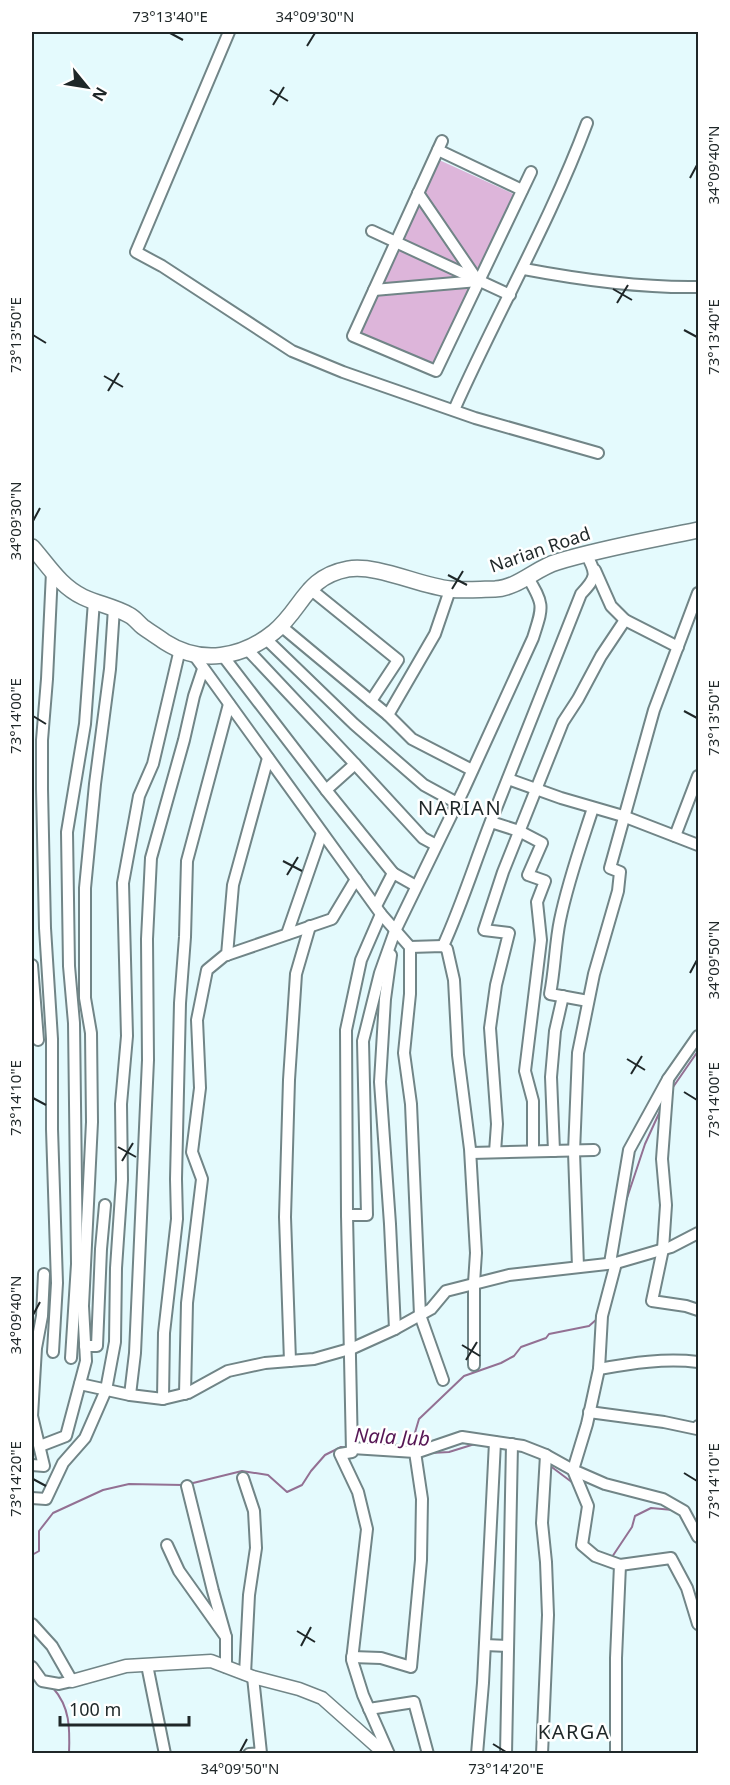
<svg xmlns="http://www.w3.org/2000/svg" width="730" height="1785" font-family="'Noto Sans',sans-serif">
<rect width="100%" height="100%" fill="#e4fafd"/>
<polygon fill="#ddb5da" points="437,159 518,196 435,377 355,341"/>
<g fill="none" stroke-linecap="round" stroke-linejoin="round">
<g stroke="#937093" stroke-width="2">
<polyline points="671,1090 698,1051"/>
<polyline points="625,1204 645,1144 661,1109"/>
<polyline points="407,1449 414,1436 419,1419 464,1376 501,1363 514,1356 521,1347 546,1338 549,1334 589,1326 597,1319"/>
<polyline points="431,1453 449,1452 478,1443"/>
<polyline points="549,1465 573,1483"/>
<polyline points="189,1484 242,1471 268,1475 287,1492 302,1485 311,1471 325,1455 341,1447 348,1448"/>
<polyline points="32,1555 39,1551 39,1531 53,1513 103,1490 129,1484 183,1485"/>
<polyline points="612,1557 632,1527 635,1516 651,1508 673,1510"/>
<polyline points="32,1659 46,1678"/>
<path d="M53,1688C70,1707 70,1728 69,1754"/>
</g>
<defs>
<g id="minor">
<polyline points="229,32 136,252 162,266 292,351 343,372 475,418 598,453"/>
<polyline points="442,141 353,336 436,371 531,172"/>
<polyline points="438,150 522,190"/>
<polyline points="418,193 478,281"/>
<polyline points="372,231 510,295"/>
<path d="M524,269C582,280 639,288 698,287"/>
<polyline points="374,290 478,281"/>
<path d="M454,410C497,313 550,222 587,123"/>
<polyline points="595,570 611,606 625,620 678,647"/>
<polyline points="52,572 47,679 42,740 42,789 45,928 52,1039 52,1129 57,1283 53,1352"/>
<polyline points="281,626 371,701 398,660 309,588"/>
<polyline points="265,638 354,724 424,785 457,803"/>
<polyline points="194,655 381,914 410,947 443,946 447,949 454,980 458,1055 470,1149 476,1253 474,1283 474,1365"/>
<polyline points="223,656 326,790 355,764 246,648"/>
<polyline points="371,701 388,715 435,634 450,590"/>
<polyline points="388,715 412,739 472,770"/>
<polyline points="355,764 423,838 436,845"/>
<polyline points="508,779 561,798 623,816 698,845"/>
<polyline points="326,790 393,873 376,906"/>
<polyline points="491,822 519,831 542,843 528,875 545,881 537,902 541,940 525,1071 533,1101 533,1151"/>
<polyline points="675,836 698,776"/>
<polyline points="393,873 416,886"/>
<path d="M381,914L361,960L346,1030L347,1215H367L363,1041L380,973L395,931L464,789L533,638C543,606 545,606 527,576"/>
<polyline points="287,934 322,833"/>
<path d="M443,946C464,900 478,852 497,806C525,735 553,665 581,594C597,577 597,574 586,554"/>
<polyline points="410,947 410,994 404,1053 411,1104 420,1315 443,1380"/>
<polyline points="227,955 233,885 268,758"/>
<polyline points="391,955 385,999 380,1082 390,1224 395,1329"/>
<polyline points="32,965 38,1040"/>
<path d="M588,1001L550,994C555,969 555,944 560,920C568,881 581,845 593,808"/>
<polyline points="668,1079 662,1159 666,1205 663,1249 652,1301 686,1306 698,1310"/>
<polyline points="554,1151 551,1077 555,1031 563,996"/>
<polyline points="495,1152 497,1124 490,1028 496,985 509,933 484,930 503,872 563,722 578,699 601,656 625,620"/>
<polyline points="471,1153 594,1150"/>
<polyline points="347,1215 352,1452 340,1454 358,1492 367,1529 352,1660 363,1695 389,1754"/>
<polyline points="610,1263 629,1150 668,1079 698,1036"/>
<polyline points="578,1267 574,1152 578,1053 594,974 618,891 620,872 610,868 654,710 698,593"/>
<polyline points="85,1346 97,1346 101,1249 105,1205"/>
<polyline points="71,1358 77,1264 74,1023 69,966 67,832 85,724 94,601"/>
<polyline points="290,1361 285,1217 289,1080 296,974 310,926"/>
<path d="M698,1362C665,1358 632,1363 599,1369L587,1424L573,1470L605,1484L663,1499L684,1511L698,1537"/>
<polyline points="599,1369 602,1316 616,1263"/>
<polyline points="80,1384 130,1395 163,1399 188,1393 228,1371 265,1363 314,1359 353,1348 395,1329 431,1309 446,1291 509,1275 616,1263 671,1247 698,1233"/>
<polyline points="185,1394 187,1303 202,1179 192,1152 200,1088 197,1020 207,970 224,956 332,919 356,879"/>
<polyline points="130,1395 135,1353 148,1060 147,939 151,858 184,740 194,696 203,669"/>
<polyline points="163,1399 164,1333 177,1219 176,1179 180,1003 185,937 187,861 229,704"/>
<polyline points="589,1412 664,1422 697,1429 698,1426"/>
<polyline points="40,1446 66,1436 86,1361 83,1306 92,1122 91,1033 85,998 85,888 95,784 110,669 114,608"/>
<polyline points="352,1448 415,1452 422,1499 421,1560 411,1667 381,1658 352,1657"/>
<polyline points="415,1453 462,1437 523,1446 546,1455 573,1470 588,1506 582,1545 595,1556 620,1565 616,1658 616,1754"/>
<polyline points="32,1465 44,1466 32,1416 36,1348 42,1316 44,1274"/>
<polyline points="243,1478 254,1511 256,1548 249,1595 245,1674"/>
<polyline points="187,1486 213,1591 226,1637"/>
<polyline points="32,1498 46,1499 63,1463 85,1438 106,1390 115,1342 116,1268 122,1180 121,1104 127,1036 123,883 139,796 153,764 180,649"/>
<polyline points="167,1545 179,1571 226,1637 226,1667"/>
<polyline points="620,1565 671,1558 687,1588 698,1624"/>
<polyline points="32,1624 52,1646 72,1681 59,1684 42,1681 32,1667"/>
<polyline points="485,1645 508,1646"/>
<polyline points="147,1665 165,1754"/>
<polyline points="369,1709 414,1702 428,1754"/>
<polyline points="249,1754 261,1753 253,1677"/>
<polyline points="477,1754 483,1683 495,1442"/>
<polyline points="506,1754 512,1444"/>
<polyline points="542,1754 548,1615 546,1562 542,1523 546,1455"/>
</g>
<polyline id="tertiary" points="72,1681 126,1666 211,1661 253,1677 299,1689 322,1698 385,1754"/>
<path id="secondary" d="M32,547C48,565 60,586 83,597C98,604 115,607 129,615C135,618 138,623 143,627C150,632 158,637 165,642C201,665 242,658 274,632C303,608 305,577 348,569C377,564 420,586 450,589C464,591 481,589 495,589C518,588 536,568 557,562C603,548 651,540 698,530"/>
</defs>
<use href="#minor" stroke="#718587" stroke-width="14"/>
<use href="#tertiary" stroke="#718587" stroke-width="15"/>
<use href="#secondary" stroke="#718587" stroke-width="18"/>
<use href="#minor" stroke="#fff" stroke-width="10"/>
<use href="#tertiary" stroke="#fff" stroke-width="12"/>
<use href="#secondary" stroke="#fff" stroke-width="15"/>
</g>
<path fill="none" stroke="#1f2728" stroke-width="2" d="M170,33L183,40M307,46L315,33M270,90L288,101M273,105L284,87M690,178L697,165M613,289L632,300M617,303L628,285M684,330L697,337M33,335L46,343M104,376L123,387M108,391L119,373M33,521L40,508M448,575L467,585M452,589L463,571M684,711L697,718M33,716L46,724M283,861L302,871M287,875L298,857M690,973L697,960M627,1059L645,1070M631,1074L642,1056M684,1092L697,1100M33,1098L46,1105M118,1147L136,1157M122,1161L133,1143M33,1315L40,1302M462,1345L480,1356M466,1360L477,1342M684,1473L697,1481M33,1479L46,1486M297,1631L315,1642M301,1646L311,1627M493,1744L506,1752M240,1752L247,1739"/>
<g text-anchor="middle" stroke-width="5" stroke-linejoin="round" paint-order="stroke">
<g font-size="18" fill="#1f2728" stroke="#fff">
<text transform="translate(540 550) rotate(-19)" y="6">Narian Road</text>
</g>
<g font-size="20" letter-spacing="1.5" fill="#1f2728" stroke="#fff">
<text x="460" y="815">NARIAN</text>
<text x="574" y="1739">KARGA</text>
</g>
<g font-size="20" font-style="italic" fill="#561654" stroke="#fff">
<text transform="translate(392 1437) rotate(3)" y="7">Nala Jub</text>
</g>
</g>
<rect width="730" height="1785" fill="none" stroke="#ffffff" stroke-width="66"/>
<g transform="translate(87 87) rotate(120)" stroke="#ffffff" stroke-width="4.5" paint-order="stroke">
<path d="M0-4.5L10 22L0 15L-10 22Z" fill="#1f2728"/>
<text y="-9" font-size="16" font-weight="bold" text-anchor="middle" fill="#1f2728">N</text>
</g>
<path d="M60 1716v9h129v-9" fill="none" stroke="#1f2728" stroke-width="3"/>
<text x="69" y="1716" font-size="18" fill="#1f2728" stroke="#ffffff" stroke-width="4.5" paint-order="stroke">100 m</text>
<rect x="33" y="33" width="664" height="1719" fill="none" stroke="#1f2728" stroke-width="2"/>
<g font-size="15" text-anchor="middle" fill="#1f2728">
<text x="170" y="22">73°13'40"E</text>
<text x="315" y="22">34°09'30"N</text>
<text transform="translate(714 165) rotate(-90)" y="5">34°09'40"N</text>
<text transform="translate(16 335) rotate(-90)" y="5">73°13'50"E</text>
<text transform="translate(714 337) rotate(-90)" y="5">73°13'40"E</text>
<text transform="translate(16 521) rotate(-90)" y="5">34°09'30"N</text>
<text transform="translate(16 716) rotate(-90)" y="5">73°14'00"E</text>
<text transform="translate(714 718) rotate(-90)" y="5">73°13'50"E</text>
<text transform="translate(714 960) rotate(-90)" y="5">34°09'50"N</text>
<text transform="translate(16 1098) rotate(-90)" y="5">73°14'10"E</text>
<text transform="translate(714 1100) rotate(-90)" y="5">73°14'00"E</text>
<text transform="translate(16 1315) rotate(-90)" y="5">34°09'40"N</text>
<text transform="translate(16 1479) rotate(-90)" y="5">73°14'20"E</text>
<text transform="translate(714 1481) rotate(-90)" y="5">73°14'10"E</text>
<text x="240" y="1774">34°09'50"N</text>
<text x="506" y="1774">73°14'20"E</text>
</g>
</svg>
